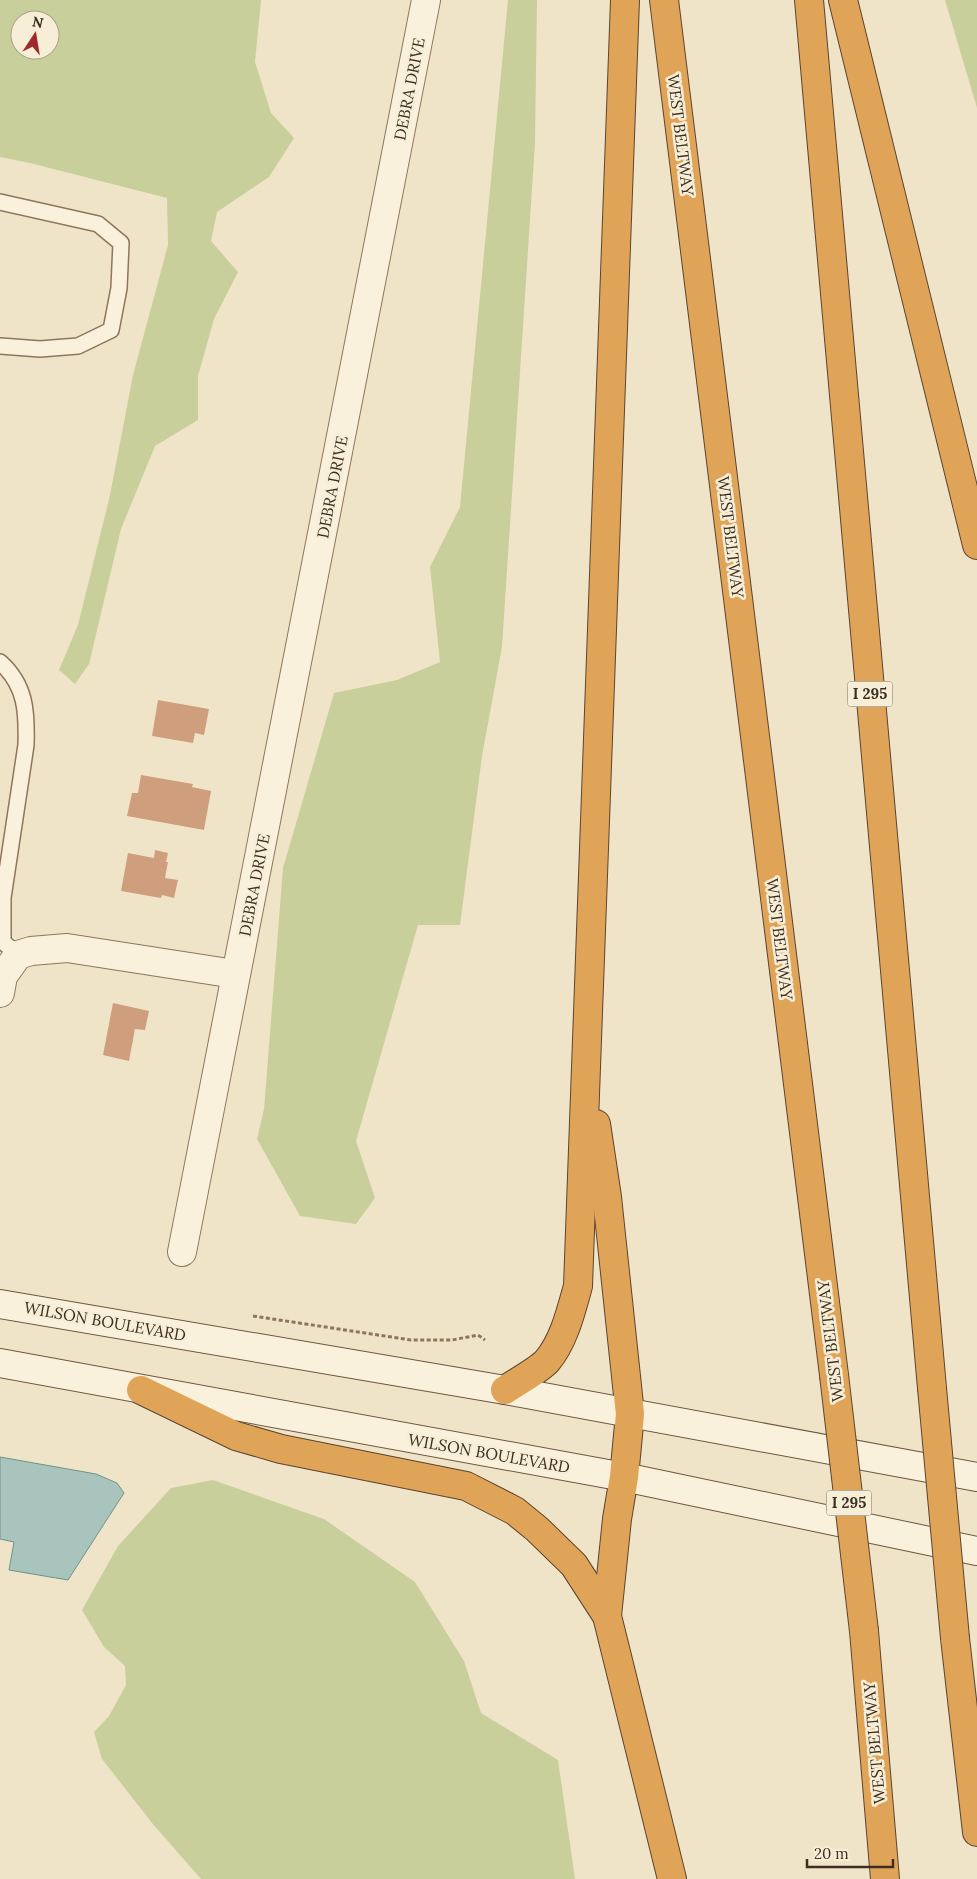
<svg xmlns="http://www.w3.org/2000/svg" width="977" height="1879" font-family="Lora,serif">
<rect width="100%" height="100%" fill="#f0e4c8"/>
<g fill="#c9cf9b" fill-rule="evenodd">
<path d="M0,0H261L255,62L271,113L294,138L269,177L217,212L211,241L238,272L214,319L198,376V420L155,446L121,529L89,664L75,684L59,670L78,625L110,495L133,375L168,245L167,198L30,163L0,157ZM20,20H50V50H20Z"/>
<polygon points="508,0 537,0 535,143 502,647 482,756 460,925 418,925 356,1141 375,1198 356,1224 300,1216 257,1139 264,1109 283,868 334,693 397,680 440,662 430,567 460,507"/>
<polygon points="945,0 977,0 977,108"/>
<polygon points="213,1480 324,1519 415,1582 464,1661 481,1713 558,1760 575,1879 201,1879 152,1823 102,1759 94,1732 109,1716 126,1685 125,1666 104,1647 82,1610 118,1546 171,1488"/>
</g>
<polygon fill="#a9c4bc" stroke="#6f938a" points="0,1457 96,1474 117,1483 124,1493 68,1580 9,1570 14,1542 0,1539"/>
<g fill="#cf9f7d">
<polygon points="158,700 209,709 204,735 195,733 193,743 152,736"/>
<polygon points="141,775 193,784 192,787 211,791 204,830 127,816 132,793 138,793"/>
<polygon points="155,850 168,853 166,862 168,862 165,878 178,880 174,898 162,895 161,898 121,891 128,853 154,858"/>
<polygon points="113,1003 149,1011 145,1030 135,1029 129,1061 103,1055"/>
</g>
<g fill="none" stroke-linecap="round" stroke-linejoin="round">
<defs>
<g id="lane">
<polyline points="0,202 98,224 121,243 119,288 111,330 78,346 40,349 0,346"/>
<path d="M0,662C26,685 27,712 26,745L3,898V942L18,955"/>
</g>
<g id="street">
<polyline points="0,993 3,976 18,955 31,951 67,948 235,974"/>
<polyline points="182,1252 426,0"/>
</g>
<g id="secondary">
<polyline points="0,1304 505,1390 977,1477"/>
<polyline points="0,1363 624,1477 977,1551"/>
</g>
<g id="highway">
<polyline points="664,0 834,1375"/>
<polyline points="809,0 932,1388"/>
<polyline points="843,0 977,545"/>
<polyline points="596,1124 607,1197 630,1414 624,1477 617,1519 607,1616"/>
<polyline points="141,1390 236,1436 281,1449 466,1486 515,1511 537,1529 574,1565 607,1616 672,1879"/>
<path d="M505,1390C515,1383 539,1370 547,1361C564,1341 571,1311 578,1286L625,0"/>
<polyline points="864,1631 885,1879"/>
<polyline points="955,1638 977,1832"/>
</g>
</defs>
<use href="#lane" stroke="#8d765c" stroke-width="18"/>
<use href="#street" stroke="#8d765c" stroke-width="30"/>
<use href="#secondary" stroke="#6f573f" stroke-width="30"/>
<use href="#highway" stroke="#5b4430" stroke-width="30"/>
<polyline stroke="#8d765c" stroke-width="3" stroke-dasharray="4 2.5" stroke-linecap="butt" points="253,1316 411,1340 452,1340 478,1335 485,1340"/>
<use href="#lane" stroke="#faf1dc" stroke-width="15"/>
<use href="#street" stroke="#faf1dc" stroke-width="28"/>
<use href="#secondary" stroke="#faf1dc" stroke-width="28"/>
<use href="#highway" stroke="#e0a458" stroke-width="28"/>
<defs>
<g id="highway-bridge">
<polyline points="834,1375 864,1631"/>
<polyline points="932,1388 955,1638"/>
</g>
</defs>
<use href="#highway-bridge" stroke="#5b4430" stroke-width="30" stroke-linecap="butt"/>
<use href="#highway-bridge" stroke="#e0a458" stroke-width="28"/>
</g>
<g text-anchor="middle" stroke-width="5" stroke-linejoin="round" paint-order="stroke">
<g fill="#f7eed8" stroke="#756857" stroke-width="1">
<rect x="847.5" y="681.5" width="45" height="25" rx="4"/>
<rect x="826.5" y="1490.5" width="45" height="25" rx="4"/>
</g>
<g font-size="15" font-weight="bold" fill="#3d2e20">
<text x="870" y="699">I 295</text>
<text x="849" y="1508">I 295</text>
</g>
<g font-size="16" fill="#3d2e20" stroke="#f7eed8">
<text transform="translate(409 89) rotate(-79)" y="6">DEBRA DRIVE</text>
<text transform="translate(681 135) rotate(83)" y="6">WEST BELTWAY</text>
<text transform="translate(332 487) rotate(-79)" y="6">DEBRA DRIVE</text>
<text transform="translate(731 537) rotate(83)" y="6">WEST BELTWAY</text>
<text transform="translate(254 885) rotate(-79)" y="6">DEBRA DRIVE</text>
<text transform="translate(780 939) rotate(83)" y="6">WEST BELTWAY</text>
<text transform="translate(105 1321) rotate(10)" y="6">WILSON BOULEVARD</text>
<text transform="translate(830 1341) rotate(-97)" y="6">WEST BELTWAY</text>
<text transform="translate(489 1453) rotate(10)" y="6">WILSON BOULEVARD</text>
<text transform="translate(874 1743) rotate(-95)" y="6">WEST BELTWAY</text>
</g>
</g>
<g transform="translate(35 35) rotate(12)"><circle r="24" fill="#f7eed8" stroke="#ada18e"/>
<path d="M0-4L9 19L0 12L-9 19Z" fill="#9e2a2b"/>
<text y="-8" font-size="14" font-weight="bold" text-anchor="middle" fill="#3d2e20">N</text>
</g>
<path d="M807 1859v8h86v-8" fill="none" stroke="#3d2e20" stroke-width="2.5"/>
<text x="814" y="1859" font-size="15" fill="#3d2e20" stroke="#f7eed8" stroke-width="4" paint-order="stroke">20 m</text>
</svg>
